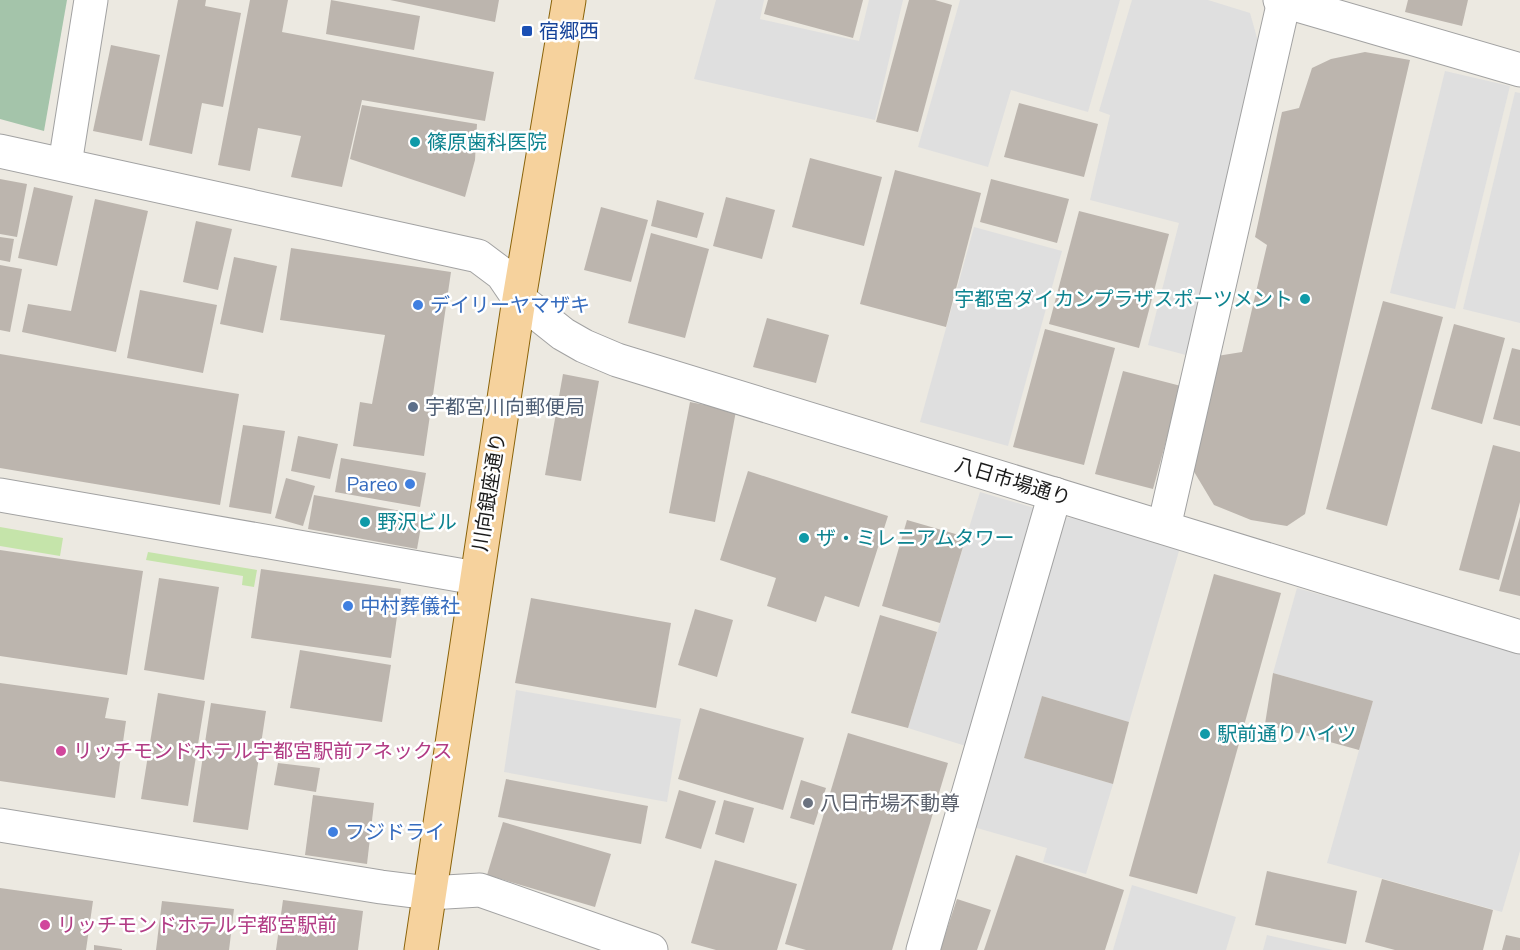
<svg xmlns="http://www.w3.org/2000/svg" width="1520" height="950" font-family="'Nunito Sans','Noto Sans JP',sans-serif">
<rect width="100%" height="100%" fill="#ece9e1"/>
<g fill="#c5e4aa">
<polygon points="0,527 63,538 60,556 0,546"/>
<polygon points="148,552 257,570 254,587 242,585 243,576 146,560"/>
</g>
<polygon fill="#a4c4aa" points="0,0 67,0 44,131 0,119"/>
<g fill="#dfdfdf">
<polygon points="716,0 764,0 760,19 859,41 869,0 903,0 875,120 694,79"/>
<polygon points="960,0 1120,0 1088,112 1011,90 988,167 918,147"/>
<polygon points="1132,0 1208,0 1250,13 1259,45 1186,355 1148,345 1179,223 1090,200 1110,115 1099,111"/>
<polygon points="1445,71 1510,86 1455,309 1390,293"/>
<polygon points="1515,92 1520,93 1520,323 1463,309"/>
<polygon points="974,227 1062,251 1008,446 920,422"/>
<polygon points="980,492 1041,510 969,747 908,728"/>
<polygon points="1062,517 1164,527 1179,551 1129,722 1042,696 1024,758 1113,784 1086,874 1043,862 1047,848 970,826"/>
<polygon points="1297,588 1520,651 1520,851 1502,912 1327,863 1373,701 1273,673"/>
<polygon points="516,690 681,719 667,802 504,772"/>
<polygon points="1132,885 1236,917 1226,950 1113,950"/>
<polygon points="1267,935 1333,950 1263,950"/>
</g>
<g fill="#bcb5ae">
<polygon points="178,0 206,0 205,6 241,13 223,107 202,103 192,154 149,145"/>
<polygon points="250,0 288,0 282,32 494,72 485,121 362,100 342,187 291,177 301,136 258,128 250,171 218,165"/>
<polygon points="331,0 420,16 414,50 326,34"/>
<polygon points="390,0 499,0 495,22"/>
<polygon points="768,0 863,0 853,38 764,14"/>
<polygon points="909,0 935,0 952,5 918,132 876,122"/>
<polygon points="1408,0 1468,0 1462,26 1405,12"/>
<polygon points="111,45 160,55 142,141 93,131"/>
<polygon points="1365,52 1410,60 1305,514 1287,526 1251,520 1214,505 1193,470 1217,356 1242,352 1267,245 1255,237 1282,112 1299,108 1312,68 1331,59"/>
<polygon points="1019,103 1098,124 1084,177 1004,157"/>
<polygon points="362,105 477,124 475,160 465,197 350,159"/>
<polygon points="810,158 882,177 864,246 792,227"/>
<polygon points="895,170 981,193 946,327 860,304"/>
<polygon points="0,179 27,184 17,237 0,234"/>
<polygon points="991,179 1069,199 1057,243 980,222"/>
<polygon points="34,187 73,196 57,266 18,258"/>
<polygon points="726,197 775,210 762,259 713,246"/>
<polygon points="95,199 148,211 116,352 22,332 28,304 71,311"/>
<polygon points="657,200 704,213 697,238 651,226"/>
<polygon points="601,207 648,220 631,282 584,270"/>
<polygon points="1079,211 1169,234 1139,348 1049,324"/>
<polygon points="196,221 232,229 218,290 183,282"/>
<polygon points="651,233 709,249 685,338 628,323"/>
<polygon points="0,237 14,239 10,262 0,260"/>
<polygon points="291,248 451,272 424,456 353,446 360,402 372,404 385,335 280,320"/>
<polygon points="234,257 277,266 263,333 220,324"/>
<polygon points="0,265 22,269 10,332 0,330"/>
<polygon points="140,290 217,305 203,373 127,358"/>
<polygon points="1383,301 1443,317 1387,526 1326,509"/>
<polygon points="767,318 829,335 816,383 753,367"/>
<polygon points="1454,324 1505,338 1482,424 1431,409"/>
<polygon points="1045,329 1115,348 1084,465 1013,447"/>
<polygon points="1512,348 1520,350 1520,426 1493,419"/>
<polygon points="0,354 239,394 220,505 0,468"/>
<polygon points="1123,371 1181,386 1153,489 1095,474"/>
<polygon points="563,374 599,381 581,481 545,475"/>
<polygon points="690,402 736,411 715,522 669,513"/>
<polygon points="243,425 285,431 271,514 229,507"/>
<polygon points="298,436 338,444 330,479 291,471"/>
<polygon points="1493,445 1520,452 1520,502 1499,580 1459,570"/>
<polygon points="341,458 426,473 420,507 335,492"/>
<polygon points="748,471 888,516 859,607 825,596 816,622 767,606 776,578 720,560"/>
<polygon points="286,478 315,486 303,526 275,518"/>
<polygon points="314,495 423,515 417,549 308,529"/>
<polygon points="1520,517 1520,596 1499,591"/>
<polygon points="907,520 966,537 940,623 882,606"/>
<polygon points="0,550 143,571 127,675 0,656"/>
<polygon points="261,569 401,589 391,658 251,638"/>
<polygon points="1214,574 1281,593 1197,894 1129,876"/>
<polygon points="159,578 219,587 204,680 144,670"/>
<polygon points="531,598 671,623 656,708 515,683"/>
<polygon points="695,609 733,620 717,677 678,665"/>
<polygon points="880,615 937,632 908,728 851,713"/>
<polygon points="300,650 391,665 382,722 290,708"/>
<polygon points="1273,673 1373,701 1359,750 1265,724"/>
<polygon points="0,683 109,698 105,718 126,721 115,798 0,781"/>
<polygon points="158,693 205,701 188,806 141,799"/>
<polygon points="1042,696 1129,722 1113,784 1024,758"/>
<polygon points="211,703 266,711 248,830 193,822"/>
<polygon points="700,708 804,738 783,810 678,779"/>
<polygon points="848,733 948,763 892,950 806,950 785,944"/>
<polygon points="278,763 320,768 316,792 274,785"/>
<polygon points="506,779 648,806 641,844 498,817"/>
<polygon points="801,780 826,788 814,825 790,818"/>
<polygon points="679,790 716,801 701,849 665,838"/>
<polygon points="313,795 374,803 367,864 305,855"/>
<polygon points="724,800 754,808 744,843 715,834"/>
<polygon points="503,822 611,854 595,907 487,875"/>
<polygon points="1016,855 1124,890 1105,950 984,950"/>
<polygon points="715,860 797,884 777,950 716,950 691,943"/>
<polygon points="1267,871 1357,891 1346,944 1255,925"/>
<polygon points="1382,879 1493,910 1483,950 1395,950 1365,942"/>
<polygon points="0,888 93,901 86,950 0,950"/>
<polygon points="957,899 991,910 977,950 940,950"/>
<polygon points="283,900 363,911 358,950 276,950"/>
<polygon points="162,901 234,909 229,950 156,950"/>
<polygon points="1506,935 1520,938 1520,950 1502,950"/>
<polygon points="94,945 122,949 122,950 94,950"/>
</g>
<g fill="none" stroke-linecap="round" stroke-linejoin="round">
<defs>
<g id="minor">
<polyline points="1280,0 1520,70"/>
<polyline points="0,151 478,256 502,274 519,299 563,334 584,346 617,360 1520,637"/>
<polyline points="65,164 91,0"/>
<polyline points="0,495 476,578"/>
<polyline points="1164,527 1284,1"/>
<polyline points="0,825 381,887 429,893 480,890 651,950"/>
<polyline points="923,950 1055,494"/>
</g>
<polyline id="primary" points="421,950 519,299 569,0"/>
</defs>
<use href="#minor" stroke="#a2a2a2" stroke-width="35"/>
<use href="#primary" stroke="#8a6309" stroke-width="35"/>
<use href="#minor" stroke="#fff" stroke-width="33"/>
<use href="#primary" stroke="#f6d29d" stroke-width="33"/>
</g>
<rect fill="#1a4fb4" stroke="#fff" stroke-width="2" x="521" y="25" width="12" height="12" rx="3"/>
<g fill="#0f9aa8" stroke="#fff" stroke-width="2">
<circle cx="415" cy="142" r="6"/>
<circle cx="1305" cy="299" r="6"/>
<circle cx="365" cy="522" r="6"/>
<circle cx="804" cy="538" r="6"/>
<circle cx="1205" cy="734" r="6"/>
</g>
<g fill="#3f7fe0" stroke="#fff" stroke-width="2">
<circle cx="418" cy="305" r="6"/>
<circle cx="410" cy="484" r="6"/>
<circle cx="348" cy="606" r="6"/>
<circle cx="333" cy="832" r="6"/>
</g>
<circle fill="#5c6f8a" stroke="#fff" stroke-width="2" cx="413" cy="407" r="6"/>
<g fill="#d1479c" stroke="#fff" stroke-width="2">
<circle cx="61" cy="751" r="6"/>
<circle cx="45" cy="925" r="6"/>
</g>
<circle fill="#6b7280" stroke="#fff" stroke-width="2" cx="808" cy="803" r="6"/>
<g text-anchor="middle" stroke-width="5" stroke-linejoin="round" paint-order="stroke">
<g font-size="20" fill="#164399" stroke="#fff" text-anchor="start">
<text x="539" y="38">宿郷西</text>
</g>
<g font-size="20" fill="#0d838f" stroke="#fff" text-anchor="start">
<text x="427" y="149">篠原歯科医院</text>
<text x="1293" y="306" text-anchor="end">宇都宮ダイカンプラザスポーツメント</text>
<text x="377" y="529">野沢ビル</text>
<text x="816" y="545">ザ・ミレニアムタワー</text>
<text x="1217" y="741">駅前通りハイツ</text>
</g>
<g font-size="20" fill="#366cbe" stroke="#fff" text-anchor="start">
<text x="430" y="312">デイリーヤマザキ</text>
<text x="398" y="491" text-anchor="end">Pareo</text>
<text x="360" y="613">中村葬儀社</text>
<text x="345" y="839">フジドライ</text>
</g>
<g font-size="20" fill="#4e5e75" stroke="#fff" text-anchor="start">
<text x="425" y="414">宇都宮川向郵便局</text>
</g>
<g font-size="20" fill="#1b1b1b" stroke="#fff">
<text transform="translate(1013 481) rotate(17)" y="7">八日市場通り</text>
<text transform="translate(489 492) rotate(-81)" y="7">川向銀座通り</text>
</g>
<g font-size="20" fill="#b23c85" stroke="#fff" text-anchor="start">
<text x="73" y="758">リッチモンドホテル宇都宮駅前アネックス</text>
<text x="57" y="932">リッチモンドホテル宇都宮駅前</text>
</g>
<g font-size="20" fill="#5b616d" stroke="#fff" text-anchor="start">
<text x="820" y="810">八日市場不動尊</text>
</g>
</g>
</svg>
